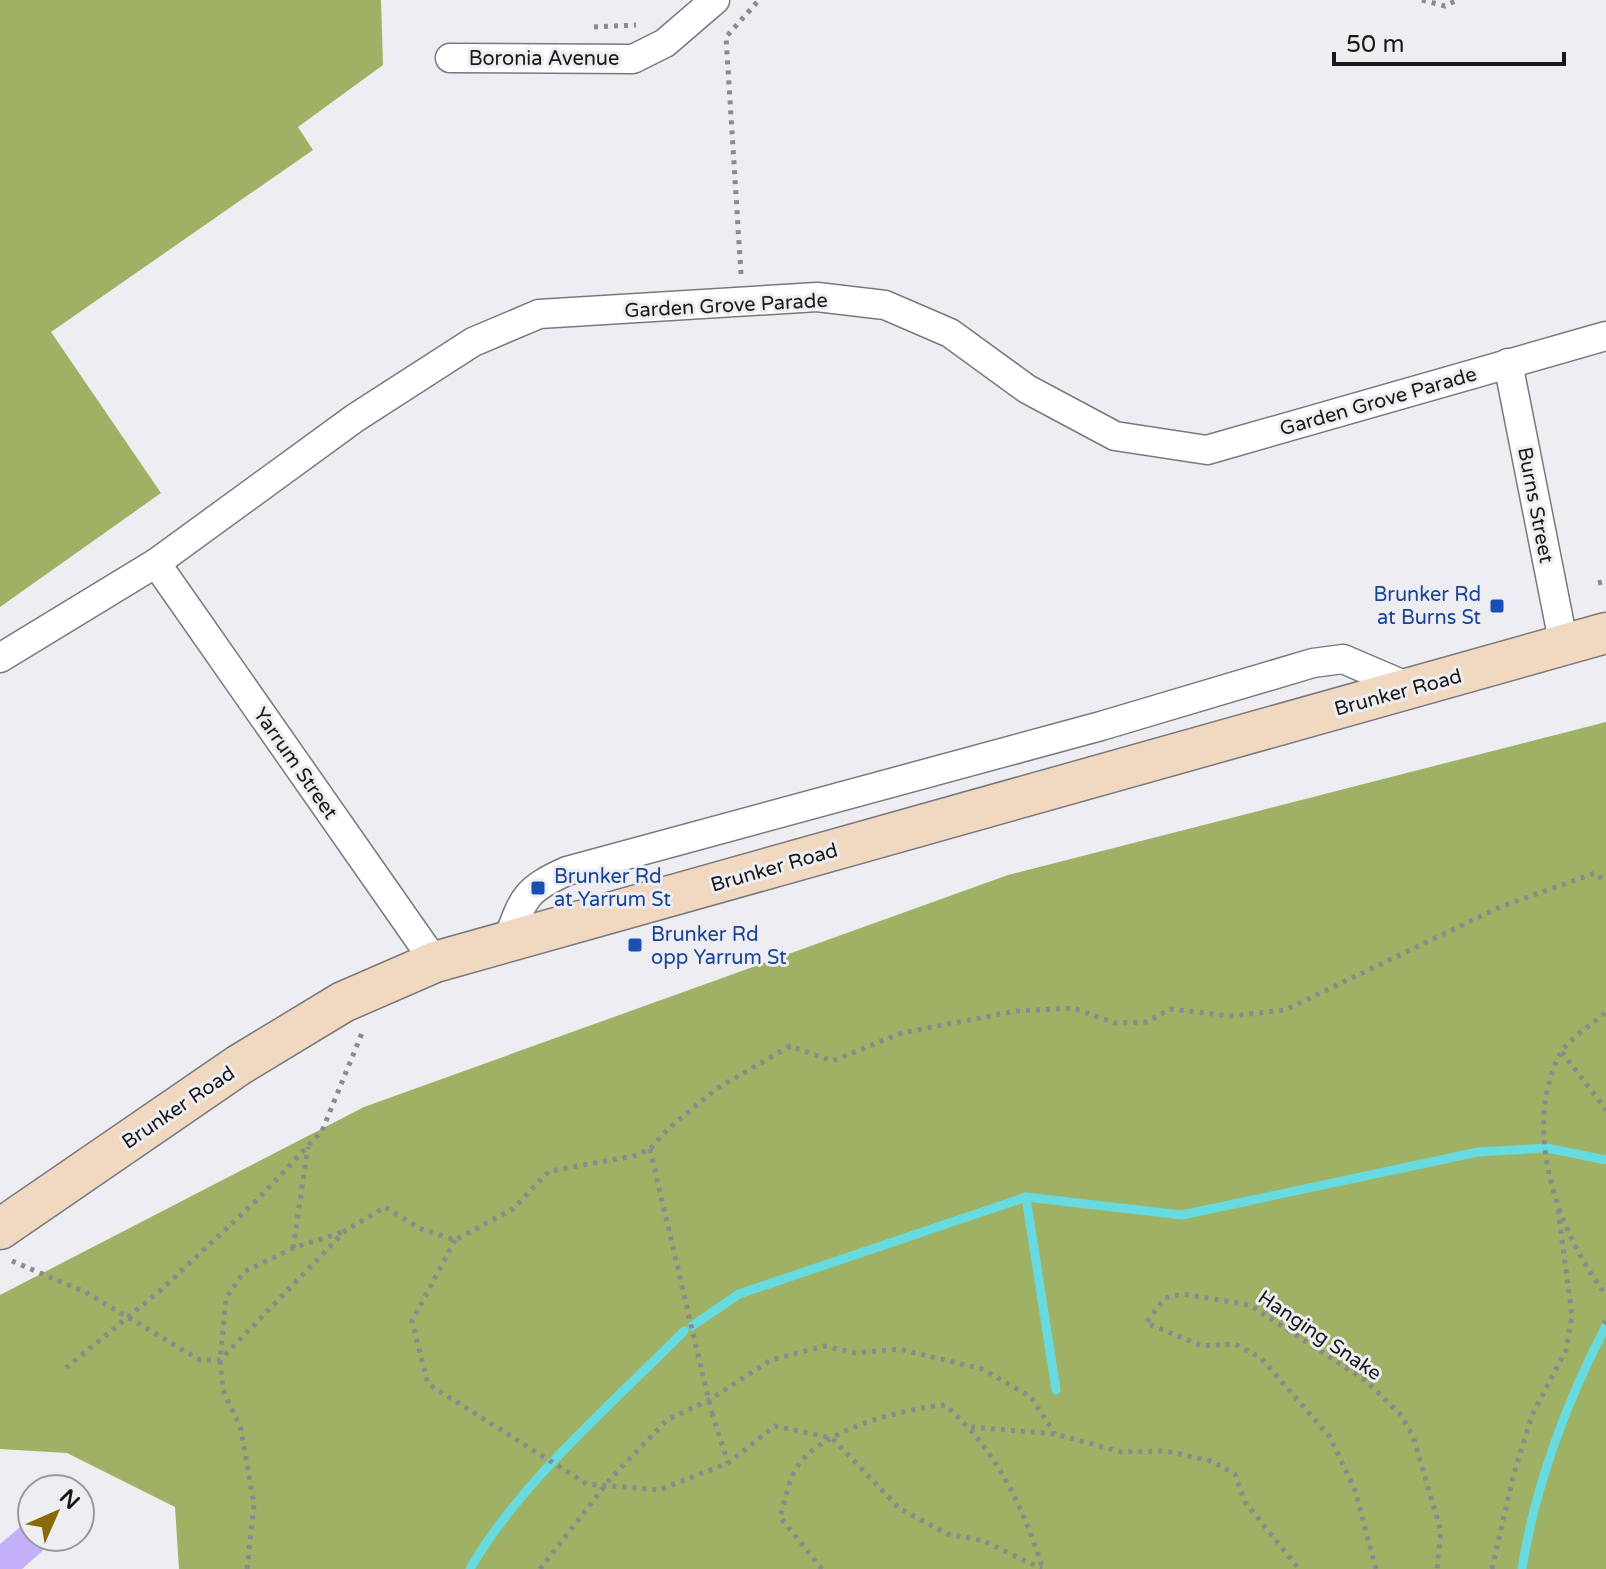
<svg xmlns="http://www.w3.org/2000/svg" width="1606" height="1569" font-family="'Varela Round',sans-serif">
<rect width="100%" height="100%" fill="#eeedf2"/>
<g fill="#9fb164">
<polygon points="0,0 381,0 383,65 298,127 313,150 51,332 161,493 0,607"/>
<polygon points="1606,722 1606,1569 179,1569 175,1507 67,1453 0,1449 0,1295 364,1107 1008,875"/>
</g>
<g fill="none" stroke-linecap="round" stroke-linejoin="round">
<g stroke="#68dbe0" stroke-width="9">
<polyline points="1026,1197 1056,1390"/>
<polyline points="692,1326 739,1294 1026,1197 1182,1215 1478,1152 1547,1148 1606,1160"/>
<path d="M470,1569C519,1483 614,1402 684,1331"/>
<path d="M1522,1569C1535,1486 1567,1400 1606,1326"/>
</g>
</g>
<polygon fill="#c3b0f9" points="26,1522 32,1528 32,1537 40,1537 48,1546 22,1569 0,1569 0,1544"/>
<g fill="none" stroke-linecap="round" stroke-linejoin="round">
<defs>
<g id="street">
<polyline points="450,58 633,59 665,43 715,0"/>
<polyline points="1508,363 1564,646"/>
<polyline points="156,563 435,962"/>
<polyline points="0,658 156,563 355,418 473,342 539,314 817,297 885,305 950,333 1027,389 1115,436 1207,450 1606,336"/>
<path d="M507,942C523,899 524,890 567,871L1101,726L1313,663L1343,659L1411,688"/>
</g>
<polyline id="secondary" points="0,1229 239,1065 343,1002 435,962 1606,633"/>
</defs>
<use href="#street" stroke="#79787d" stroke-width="31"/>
<use href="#secondary" stroke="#79787d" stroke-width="43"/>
<g stroke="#8b8a8e" stroke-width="5" stroke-dasharray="4 6" stroke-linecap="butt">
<polyline points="1422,0 1445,6 1457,0"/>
<polyline points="594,27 636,25"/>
<polyline points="741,274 726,37 759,0"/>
<polyline points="1598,583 1606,581"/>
<path d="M1605,1013C1592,1025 1568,1039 1560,1054C1521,1130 1558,1232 1606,1295"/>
<polyline points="1562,1052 1606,1110"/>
<polyline points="650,1149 702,1372"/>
<polyline points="455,1240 412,1321 428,1384 587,1484 659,1490 728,1463 775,1426 832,1438 900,1509 948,1534 984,1541 1042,1569"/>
<polyline points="293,1248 308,1147"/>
<polyline points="12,1261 85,1292 200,1360 220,1360 345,1231 385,1207 419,1228 455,1240 513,1209 549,1171 634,1156 650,1149 667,1130 716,1089 790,1046 832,1061 902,1033 1016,1011 1073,1008 1115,1023 1147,1022 1170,1009 1231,1016 1285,1010 1500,907 1595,873 1606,882"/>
<polyline points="1604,1324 1606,1321"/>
<polyline points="66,1368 162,1289 260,1197 322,1131 362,1033"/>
<polyline points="712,1413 728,1463"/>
<polyline points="971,1427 1055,1434 1121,1452 1166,1451 1211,1461 1235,1474 1245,1502 1299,1569"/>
<polyline points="247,1569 254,1505 241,1429 223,1390 220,1360 226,1298 244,1272 293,1248 343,1232"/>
<polyline points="540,1569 611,1478 667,1420 709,1400 771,1360 824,1346 856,1353 899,1349 982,1369 1031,1397 1055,1434"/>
<path d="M822,1569L780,1517C785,1501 789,1477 799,1464C826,1428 903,1409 945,1405C997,1450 1022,1505 1043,1569"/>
<polyline points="1376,1569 1355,1490 1330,1437 1261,1358 1235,1344 1203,1346 1146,1323 1165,1298 1183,1294 1250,1305 1366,1381 1400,1414 1413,1436 1441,1532 1437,1569"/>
<polyline points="1492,1569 1513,1477 1532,1415 1566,1350 1572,1316 1558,1209"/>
</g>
<use href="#street" stroke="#fff" stroke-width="28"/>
<use href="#secondary" stroke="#f0d8c1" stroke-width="40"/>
<polyline stroke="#8b8a8e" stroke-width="5" stroke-dasharray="4 6" stroke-linecap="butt" points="702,1372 712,1413"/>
</g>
<g fill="#1a4fb4" stroke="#eeedf2" stroke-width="3">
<rect x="1489" y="598" width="16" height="16" rx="4"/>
<rect x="530" y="880" width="16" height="16" rx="4"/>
<rect x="627" y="937" width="16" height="16" rx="4"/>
</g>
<g text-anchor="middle" stroke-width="6" stroke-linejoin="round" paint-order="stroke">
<g font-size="20" fill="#18181a" stroke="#eeedf2">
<text x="544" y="65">Boronia Avenue</text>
<text transform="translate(726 305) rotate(-3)" y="7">Garden Grove Parade</text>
<text transform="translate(1378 401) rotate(-16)" y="7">Garden Grove Parade</text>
<text transform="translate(1536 505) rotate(79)" y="7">Burns Street</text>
<text transform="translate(1398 692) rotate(-15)" y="7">Brunker Road</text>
<text transform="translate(296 763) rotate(55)" y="7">Yarrum Street</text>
<text transform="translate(774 867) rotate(-16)" y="7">Brunker Road</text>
<text transform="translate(178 1107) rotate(-34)" y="7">Brunker Road</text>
<text transform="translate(1320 1335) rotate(34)" y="7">Hanging Snake</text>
</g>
<g font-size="20" fill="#164399" stroke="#eeedf2" text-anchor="start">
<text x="1481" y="601" text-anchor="end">Brunker Rd<tspan x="1481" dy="23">at Burns St</tspan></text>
<text x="554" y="883">Brunker Rd<tspan x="554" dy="23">at Yarrum St</tspan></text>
<text x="651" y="941">Brunker Rd<tspan x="651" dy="23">opp Yarrum St</tspan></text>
</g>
</g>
<g transform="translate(56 1513) rotate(45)"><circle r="38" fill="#eeedf2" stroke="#98989c" stroke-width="2"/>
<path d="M0-6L14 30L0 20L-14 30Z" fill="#896908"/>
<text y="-12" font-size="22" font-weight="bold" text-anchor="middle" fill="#18181a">N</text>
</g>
<path d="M1334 52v12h230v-12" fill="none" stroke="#18181a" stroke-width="4"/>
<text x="1346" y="52" font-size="24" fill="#18181a" stroke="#eeedf2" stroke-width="6" paint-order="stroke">50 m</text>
</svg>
